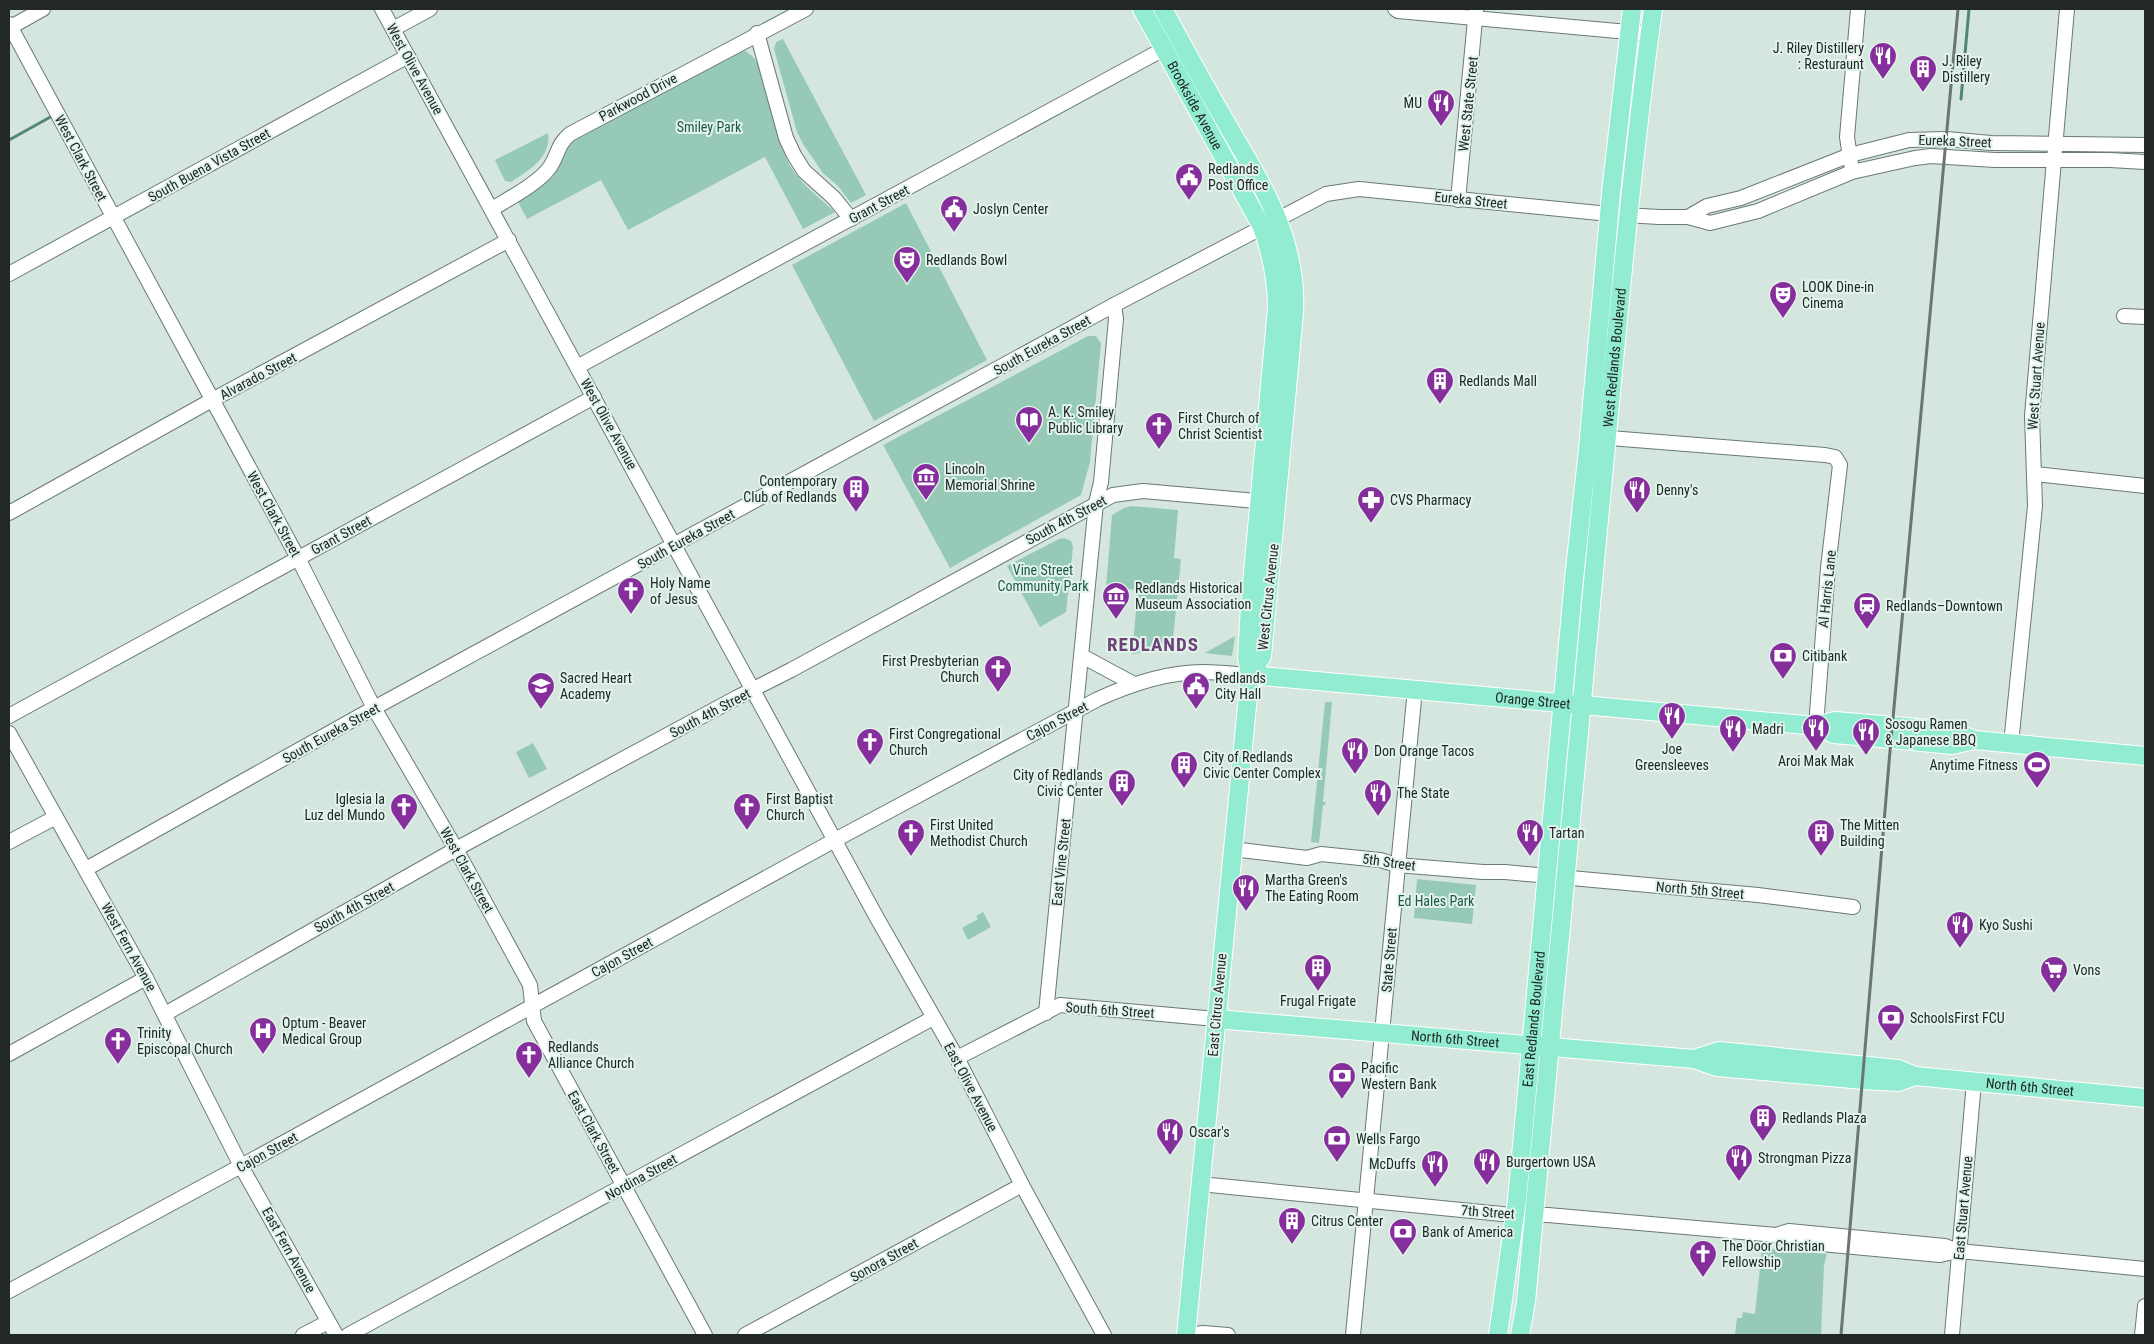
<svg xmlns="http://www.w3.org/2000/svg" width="2154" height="1344" font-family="'Roboto Condensed',sans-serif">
<rect width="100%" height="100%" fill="#d5e6df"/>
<g fill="#96cab6">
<polygon points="783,39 866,195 851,203 838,186 823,173 803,144 797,132 774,49 776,42"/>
<path d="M745,51C762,59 766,84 770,101C776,126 781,157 798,177C809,190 823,201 835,212L803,229L765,157L628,230L601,180L527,219L517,200C530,193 548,185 556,172C563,161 563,150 574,141L737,52Z"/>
<path d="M548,133C552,157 528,171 511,182L505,181L495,160Z"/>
<polygon points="906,203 987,360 874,421 792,265"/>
<polygon points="1088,336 1096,336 1101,343 1090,462 1081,495 950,568 883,445"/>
<polygon points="1131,506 1178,510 1174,558 1181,559 1172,649 1132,654 1138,590 1106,587 1112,515 1124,508"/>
<polygon points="1064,538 1071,541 1073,547 1066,612 1040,627 1007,566 1059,539"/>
<polygon points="1235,636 1232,656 1205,653"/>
<polygon points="1325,702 1332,702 1323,802 1326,802 1325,805 1323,805 1319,843 1311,842"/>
<polygon points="533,743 547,769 529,778 516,752"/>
<polygon points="1417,879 1476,885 1472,924 1414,918"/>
<polygon points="983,912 991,927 968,940 962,928 978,919 976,916"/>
<polygon points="1762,1248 1827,1254 1824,1265 1821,1335 1735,1335 1737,1318 1742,1318 1743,1312 1755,1314"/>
</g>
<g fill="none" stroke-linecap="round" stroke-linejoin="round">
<g stroke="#518773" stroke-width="3">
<polyline points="1961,99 1969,9"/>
<polyline points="9,140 54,115"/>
</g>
<defs>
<g id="minor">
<polyline points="382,9 877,918 957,1058 1022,1185 1104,1335"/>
<polyline points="1395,9 1398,11 1650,34"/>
<polyline points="9,24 298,558 374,708 456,849 530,985 534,1021 705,1335"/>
<polyline points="9,28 43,9"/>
<polyline points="393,29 430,9"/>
<polyline points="757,33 786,138 794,155 804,171 834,198 851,219"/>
<polyline points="1851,164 1847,137 1858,9"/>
<polyline points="1458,200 1476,9"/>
<path d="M492,209C508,199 539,183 550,167C559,154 556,146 570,134L806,9"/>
<polyline points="1688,217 1707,206 1741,198 1850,155 1909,140 1946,139 1991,143 2145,145"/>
<polyline points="9,274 408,56"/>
<polyline points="2124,316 2145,317"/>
<polyline points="577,367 1173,44"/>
<polyline points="1597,437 1825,455 1835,457 1840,465 1828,568 1816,726"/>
<polyline points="2035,474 2145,486"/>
<polyline points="9,513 212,400 509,240"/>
<polyline points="1082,656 1134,684"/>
<polyline points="9,716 594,397"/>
<polyline points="9,733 146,978 241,1166 336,1335"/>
<polyline points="2011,744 2035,506 2032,416 2067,9"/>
<polyline points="9,842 56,817"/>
<polyline points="1232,849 1307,858 1321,854 1380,860 1397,865 1483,872 1505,872 1758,895 1853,907"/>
<polyline points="86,869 374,708 1114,305 1326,194 1359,189 1609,214 1659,217 1688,217 1710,223 1758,211 1852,172 1915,158 1931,156 1995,160 2110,160 2145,162"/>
<polyline points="1046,1013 1096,503 1101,482 1116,319 1114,305"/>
<polyline points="165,1014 456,849 736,698 791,670 1113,495 1143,491 1268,502"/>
<polyline points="9,1054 146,978"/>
<polyline points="957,1058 1060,1005 1216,1019"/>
<polyline points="1200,1184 1502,1214 1548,1215 1776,1235 1789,1231 1945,1246 1959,1251 2145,1269"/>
<polyline points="1776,1235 1789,1241 1940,1255 1958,1251"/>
<path d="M9,1291L241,1166L835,840L1098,699C1131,684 1167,672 1203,672C1219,672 1234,674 1250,675"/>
<polyline points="303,1335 328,1322"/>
<polyline points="348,1335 933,1018"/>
<polyline points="745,1335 1022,1185"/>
<polyline points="1186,1335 1203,1333 1228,1335"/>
<polyline points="1353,1335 1415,689"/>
<polyline points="1952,1335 1974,1082"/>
<polyline points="2142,1335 2145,1306"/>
</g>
<g id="major">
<path id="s1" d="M1142,9L1262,227C1272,255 1277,279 1277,308L1250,606L1247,657L1250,675L1186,1335"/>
<path d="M1163,9C1183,46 1203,83 1224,119C1260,182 1298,237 1294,313L1262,656L1250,675"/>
<path id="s2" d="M1250,675L1816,726L1834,734L1892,739L1952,745L1974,740L2145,756"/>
<polyline points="1816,726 1835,721 1953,731 1974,740"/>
<path id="s3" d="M1216,1019L1694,1059L1717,1067L1864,1080L1898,1082L1915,1076"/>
<path id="s4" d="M1694,1059L1719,1051L1898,1069L1915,1076L2145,1098"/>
<path id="s5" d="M1498,1335L1517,1200L1574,579L1588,449L1611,193L1632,9"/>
<path id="s6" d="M1520,1335L1526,1302C1549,1055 1572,808 1595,561C1613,377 1628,192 1653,9"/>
</g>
</defs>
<use href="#minor" stroke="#6a7973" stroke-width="16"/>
<use href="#major" stroke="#fff" stroke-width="20"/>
<use href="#minor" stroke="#fff" stroke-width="14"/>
<use href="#major" stroke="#92ecd1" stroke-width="18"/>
<polyline stroke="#6b7671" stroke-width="3" points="1841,1335 1890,751 1958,9"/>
</g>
<defs>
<symbol id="restaurant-pin" viewBox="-11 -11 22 30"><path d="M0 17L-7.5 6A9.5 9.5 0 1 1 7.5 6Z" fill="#862e9b" stroke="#e2f3ec"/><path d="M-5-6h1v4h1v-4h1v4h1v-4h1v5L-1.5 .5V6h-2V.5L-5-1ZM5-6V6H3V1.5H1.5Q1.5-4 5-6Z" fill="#fff"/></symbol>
<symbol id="building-pin" viewBox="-11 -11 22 30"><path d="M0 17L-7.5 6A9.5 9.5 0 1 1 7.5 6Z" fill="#862e9b" stroke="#e2f3ec"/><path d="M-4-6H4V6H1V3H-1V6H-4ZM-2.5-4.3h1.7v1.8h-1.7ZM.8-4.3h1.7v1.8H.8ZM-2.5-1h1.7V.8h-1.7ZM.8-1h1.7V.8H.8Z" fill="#fff"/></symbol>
<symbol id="civic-pin" viewBox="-11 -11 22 30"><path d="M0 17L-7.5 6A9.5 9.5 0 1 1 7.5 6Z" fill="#862e9b" stroke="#e2f3ec"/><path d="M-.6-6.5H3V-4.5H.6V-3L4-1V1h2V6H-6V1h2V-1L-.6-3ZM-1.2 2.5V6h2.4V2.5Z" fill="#fff"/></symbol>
<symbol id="theatre-pin" viewBox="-11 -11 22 30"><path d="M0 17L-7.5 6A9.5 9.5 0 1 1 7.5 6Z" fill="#862e9b" stroke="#e2f3ec"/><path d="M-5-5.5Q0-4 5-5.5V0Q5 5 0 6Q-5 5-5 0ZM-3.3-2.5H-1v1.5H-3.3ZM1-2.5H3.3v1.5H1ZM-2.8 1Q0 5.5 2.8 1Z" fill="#fff"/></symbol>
<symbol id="library-pin" viewBox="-11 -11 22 30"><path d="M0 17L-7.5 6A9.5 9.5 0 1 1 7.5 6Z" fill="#862e9b" stroke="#e2f3ec"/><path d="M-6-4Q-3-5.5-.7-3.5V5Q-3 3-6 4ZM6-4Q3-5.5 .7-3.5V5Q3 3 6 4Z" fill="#fff"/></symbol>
<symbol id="church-pin" viewBox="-11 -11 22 30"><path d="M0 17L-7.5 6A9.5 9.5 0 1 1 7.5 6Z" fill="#862e9b" stroke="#e2f3ec"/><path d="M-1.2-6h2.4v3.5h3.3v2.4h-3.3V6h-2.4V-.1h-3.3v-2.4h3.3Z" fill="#fff"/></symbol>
<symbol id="museum-pin" viewBox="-11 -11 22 30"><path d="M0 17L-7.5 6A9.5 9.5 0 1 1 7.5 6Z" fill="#862e9b" stroke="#e2f3ec"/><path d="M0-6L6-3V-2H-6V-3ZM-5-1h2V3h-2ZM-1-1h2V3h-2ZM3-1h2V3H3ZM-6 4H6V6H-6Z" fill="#fff"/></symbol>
<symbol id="pharmacy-pin" viewBox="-11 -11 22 30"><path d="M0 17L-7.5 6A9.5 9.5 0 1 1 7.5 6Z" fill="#862e9b" stroke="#e2f3ec"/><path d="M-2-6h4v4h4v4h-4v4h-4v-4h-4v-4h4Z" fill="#fff"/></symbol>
<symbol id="station-pin" viewBox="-11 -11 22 30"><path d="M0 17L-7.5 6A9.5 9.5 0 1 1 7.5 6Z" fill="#862e9b" stroke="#e2f3ec"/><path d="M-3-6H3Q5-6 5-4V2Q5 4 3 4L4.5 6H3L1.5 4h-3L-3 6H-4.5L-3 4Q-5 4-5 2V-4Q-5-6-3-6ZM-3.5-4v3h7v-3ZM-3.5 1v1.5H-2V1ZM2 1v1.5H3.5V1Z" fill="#fff"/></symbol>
<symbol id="bank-pin" viewBox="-11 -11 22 30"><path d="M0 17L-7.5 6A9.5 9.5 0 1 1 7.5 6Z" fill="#862e9b" stroke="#e2f3ec"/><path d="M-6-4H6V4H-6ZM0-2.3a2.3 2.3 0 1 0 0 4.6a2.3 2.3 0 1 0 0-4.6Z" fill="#fff"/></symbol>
<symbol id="school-pin" viewBox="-11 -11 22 30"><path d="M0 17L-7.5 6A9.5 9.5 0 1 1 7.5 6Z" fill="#862e9b" stroke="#e2f3ec"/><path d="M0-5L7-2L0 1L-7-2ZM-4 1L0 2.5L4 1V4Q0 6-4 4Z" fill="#fff"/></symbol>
<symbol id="stadium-pin" viewBox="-11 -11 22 30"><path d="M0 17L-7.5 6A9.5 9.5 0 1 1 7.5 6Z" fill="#862e9b" stroke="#e2f3ec"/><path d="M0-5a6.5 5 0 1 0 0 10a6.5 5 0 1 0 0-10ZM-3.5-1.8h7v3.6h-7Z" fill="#fff"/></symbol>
<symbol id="supermarket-pin" viewBox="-11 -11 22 30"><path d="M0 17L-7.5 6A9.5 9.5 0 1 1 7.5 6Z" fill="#862e9b" stroke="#e2f3ec"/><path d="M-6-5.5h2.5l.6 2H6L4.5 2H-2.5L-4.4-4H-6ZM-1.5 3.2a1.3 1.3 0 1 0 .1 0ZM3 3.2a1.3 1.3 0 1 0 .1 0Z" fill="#fff"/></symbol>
<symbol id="hospital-pin" viewBox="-11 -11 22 30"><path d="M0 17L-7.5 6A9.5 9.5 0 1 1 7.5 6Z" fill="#862e9b" stroke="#e2f3ec"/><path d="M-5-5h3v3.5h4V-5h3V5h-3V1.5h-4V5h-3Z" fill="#fff"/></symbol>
</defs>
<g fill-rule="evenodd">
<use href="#restaurant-pin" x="1867" y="40" width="32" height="43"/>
<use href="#building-pin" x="1907" y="53" width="32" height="43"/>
<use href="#restaurant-pin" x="1425" y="87" width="32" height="43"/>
<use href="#civic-pin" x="1173" y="161" width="32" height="43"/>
<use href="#civic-pin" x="938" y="193" width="32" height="43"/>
<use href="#theatre-pin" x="891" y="244" width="32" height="43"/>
<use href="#theatre-pin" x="1767" y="279" width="32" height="43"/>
<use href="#building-pin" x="1424" y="365" width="32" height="43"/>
<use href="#library-pin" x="1013" y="404" width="32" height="43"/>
<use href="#church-pin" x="1143" y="410" width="32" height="43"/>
<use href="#museum-pin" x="910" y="461" width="32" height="43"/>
<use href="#building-pin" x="840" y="473" width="32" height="43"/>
<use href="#restaurant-pin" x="1621" y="474" width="32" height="43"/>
<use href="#pharmacy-pin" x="1355" y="484" width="32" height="43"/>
<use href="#church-pin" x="615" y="575" width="32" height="43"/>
<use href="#museum-pin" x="1100" y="580" width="32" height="43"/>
<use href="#station-pin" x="1851" y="590" width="32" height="43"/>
<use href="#bank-pin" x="1767" y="640" width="32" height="43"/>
<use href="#church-pin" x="982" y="653" width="32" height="43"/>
<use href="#school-pin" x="525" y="670" width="32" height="43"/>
<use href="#civic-pin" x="1180" y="670" width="32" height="43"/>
<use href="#restaurant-pin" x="1656" y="700" width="32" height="43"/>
<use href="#restaurant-pin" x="1800" y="712" width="32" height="43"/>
<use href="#restaurant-pin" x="1717" y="713" width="32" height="43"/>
<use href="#restaurant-pin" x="1850" y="716" width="32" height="43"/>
<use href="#church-pin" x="854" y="726" width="32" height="43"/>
<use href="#restaurant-pin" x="1339" y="735" width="32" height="43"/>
<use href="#building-pin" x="1168" y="749" width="32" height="43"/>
<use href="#stadium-pin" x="2021" y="749" width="32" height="43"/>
<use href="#building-pin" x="1106" y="767" width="32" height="43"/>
<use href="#restaurant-pin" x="1362" y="777" width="32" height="43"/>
<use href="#church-pin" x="388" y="791" width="32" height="43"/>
<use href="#church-pin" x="731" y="791" width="32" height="43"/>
<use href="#church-pin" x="895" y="817" width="32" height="43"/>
<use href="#restaurant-pin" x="1514" y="817" width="32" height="43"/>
<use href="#building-pin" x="1805" y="817" width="32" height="43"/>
<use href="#restaurant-pin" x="1230" y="872" width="32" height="43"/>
<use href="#restaurant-pin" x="1944" y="909" width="32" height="43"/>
<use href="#building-pin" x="1302" y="952" width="32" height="43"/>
<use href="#supermarket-pin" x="2038" y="954" width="32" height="43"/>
<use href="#bank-pin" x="1875" y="1002" width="32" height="43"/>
<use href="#hospital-pin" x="247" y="1015" width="32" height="43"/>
<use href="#church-pin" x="102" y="1025" width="32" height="43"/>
<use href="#church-pin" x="513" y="1039" width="32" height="43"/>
<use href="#bank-pin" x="1326" y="1060" width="32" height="43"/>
<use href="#building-pin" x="1747" y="1102" width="32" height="43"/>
<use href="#restaurant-pin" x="1154" y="1116" width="32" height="43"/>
<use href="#bank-pin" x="1321" y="1123" width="32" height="43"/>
<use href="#restaurant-pin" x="1723" y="1142" width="32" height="43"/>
<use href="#restaurant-pin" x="1471" y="1146" width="32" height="43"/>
<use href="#restaurant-pin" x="1419" y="1148" width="32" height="43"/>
<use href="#building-pin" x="1276" y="1205" width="32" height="43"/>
<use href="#bank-pin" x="1387" y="1216" width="32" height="43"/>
<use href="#church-pin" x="1687" y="1238" width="32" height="43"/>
</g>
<g text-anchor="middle" stroke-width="4" stroke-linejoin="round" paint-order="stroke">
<g font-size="14" fill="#212825" stroke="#e2f3ec" text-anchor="start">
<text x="1864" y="53" text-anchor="end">J. Riley Distillery<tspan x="1864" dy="16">: Resturaunt</tspan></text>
<text x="1942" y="66">J. Riley<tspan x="1942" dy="16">Distillery</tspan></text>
<text x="1422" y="108" text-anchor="end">ḾU</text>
<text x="1208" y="174">Redlands<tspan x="1208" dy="16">Post Office</tspan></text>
<text x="973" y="214">Joslyn Center</text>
<text x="926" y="265">Redlands Bowl</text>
<text x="1802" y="292">LOOK Dine-in<tspan x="1802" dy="16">Cinema</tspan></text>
<text x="1459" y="386">Redlands Mall</text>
<text x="1048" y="417">A. K. Smiley<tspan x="1048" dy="16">Public Library</tspan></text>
<text x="1178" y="423">First Church of<tspan x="1178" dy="16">Christ Scientist</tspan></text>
<text x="945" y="474">Lincoln<tspan x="945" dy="16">Memorial Shrine</tspan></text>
<text x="837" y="486" text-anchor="end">Contemporary<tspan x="837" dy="16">Club of Redlands</tspan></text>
<text x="1656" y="495">Denny's</text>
<text x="1390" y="505">CVS Pharmacy</text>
<text x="650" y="588">Holy Name<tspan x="650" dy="16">of Jesus</tspan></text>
<text x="1135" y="593">Redlands Historical<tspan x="1135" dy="16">Museum Association</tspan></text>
<text x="1886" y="611">Redlands–Downtown</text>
<text x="1802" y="661">Citibank</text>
<text x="979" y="666" text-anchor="end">First Presbyterian<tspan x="979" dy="16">Church</tspan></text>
<text x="560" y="683">Sacred Heart<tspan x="560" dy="16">Academy</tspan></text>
<text x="1215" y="683">Redlands<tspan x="1215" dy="16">City Hall</tspan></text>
<text x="1885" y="729">Sosogu Ramen<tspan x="1885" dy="16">&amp; Japanese BBQ</tspan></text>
<text x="1752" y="734">Madri</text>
<text x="889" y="739">First Congregational<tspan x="889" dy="16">Church</tspan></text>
<text x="1672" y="754" text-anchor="middle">Joe<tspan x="1672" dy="16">Greensleeves</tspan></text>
<text x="1374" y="756">Don Orange Tacos</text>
<text x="1203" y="762">City of Redlands<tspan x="1203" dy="16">Civic Center Complex</tspan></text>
<text x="1816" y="766" text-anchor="middle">Aroi Mak Mak</text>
<text x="2018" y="770" text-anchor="end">Anytime Fitness</text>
<text x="1103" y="780" text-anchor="end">City of Redlands<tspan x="1103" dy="16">Civic Center</tspan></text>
<text x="1397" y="798">The State</text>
<text x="385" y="804" text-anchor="end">Iglesia la<tspan x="385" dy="16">Luz del Mundo</tspan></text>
<text x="766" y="804">First Baptist<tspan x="766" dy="16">Church</tspan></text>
<text x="930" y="830">First United<tspan x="930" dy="16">Methodist Church</tspan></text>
<text x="1840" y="830">The Mitten<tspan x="1840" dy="16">Building</tspan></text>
<text x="1549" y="838">Tartan</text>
<text x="1265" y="885">Martha Green's<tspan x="1265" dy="16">The Eating Room</tspan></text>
<text x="1979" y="930">Kyo Sushi</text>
<text x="2073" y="975">Vons</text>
<text x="1318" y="1006" text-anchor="middle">Frugal Frigate</text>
<text x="1910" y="1023">SchoolsFirst FCU</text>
<text x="282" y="1028">Optum - Beaver<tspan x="282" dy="16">Medical Group</tspan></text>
<text x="137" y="1038">Trinity<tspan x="137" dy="16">Episcopal Church</tspan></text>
<text x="548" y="1052">Redlands<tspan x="548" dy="16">Alliance Church</tspan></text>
<text x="1361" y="1073">Pacific<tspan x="1361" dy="16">Western Bank</tspan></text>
<text x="1782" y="1123">Redlands Plaza</text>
<text x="1189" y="1137">Oscar's</text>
<text x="1356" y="1144">Wells Fargo</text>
<text x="1758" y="1163">Strongman Pizza</text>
<text x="1506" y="1167">Burgertown USA</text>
<text x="1416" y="1169" text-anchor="end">McDuffs</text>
<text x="1311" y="1226">Citrus Center</text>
<text x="1422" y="1237">Bank of America</text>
<text x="1722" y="1251">The Door Christian<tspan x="1722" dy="16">Fellowship</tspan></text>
</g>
<g font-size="14" fill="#212825" stroke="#e2f3ec">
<text transform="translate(415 69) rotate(61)" y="5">West Olive Avenue</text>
<text transform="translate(638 97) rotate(-28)" y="5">Parkwood Drive</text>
<text transform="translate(1468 104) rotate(-84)" y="5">West State Street</text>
<text dy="5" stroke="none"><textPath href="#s1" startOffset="110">Brookside Avenue</textPath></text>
<text transform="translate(1955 141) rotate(2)" y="5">Eureka Street</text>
<text transform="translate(81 158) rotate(62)" y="5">West Clark Street</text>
<text transform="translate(209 165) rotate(-29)" y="5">South Buena Vista Street</text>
<text transform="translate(1471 200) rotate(6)" y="5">Eureka Street</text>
<text transform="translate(879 204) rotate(-28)" y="5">Grant Street</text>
<text transform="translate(1042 345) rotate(-29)" y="5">South Eureka Street</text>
<text dy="5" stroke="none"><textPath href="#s6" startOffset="982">West Redlands Boulevard</textPath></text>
<text transform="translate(258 376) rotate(-28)" y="5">Alvarado Street</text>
<text transform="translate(2036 376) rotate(-86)" y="5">West Stuart Avenue</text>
<text transform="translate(609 424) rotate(61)" y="5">West Olive Avenue</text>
<text transform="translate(274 514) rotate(61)" y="5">West Clark Street</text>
<text transform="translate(1066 520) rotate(-28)" y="5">South 4th Street</text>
<text transform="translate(341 535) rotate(-29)" y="5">Grant Street</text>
<text transform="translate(686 539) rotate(-29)" y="5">South Eureka Street</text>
<text transform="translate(1827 589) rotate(-84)" y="5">Al Harris Lane</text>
<text transform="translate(1268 597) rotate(-84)" y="5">West Citrus Avenue</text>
<text dy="5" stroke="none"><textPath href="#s2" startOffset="284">Orange Street</textPath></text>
<text transform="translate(710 713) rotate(-28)" y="5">South 4th Street</text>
<text transform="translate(1057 721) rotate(-28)" y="5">Cajon Street</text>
<text transform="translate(331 733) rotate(-29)" y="5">South Eureka Street</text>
<text transform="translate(1061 862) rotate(-84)" y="5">East Vine Street</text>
<text transform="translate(1389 862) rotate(8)" y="5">5th Street</text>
<text transform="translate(467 870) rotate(61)" y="5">West Clark Street</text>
<text transform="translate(1700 890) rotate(5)" y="5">North 5th Street</text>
<text transform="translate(354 907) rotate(-29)" y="5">South 4th Street</text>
<text transform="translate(129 947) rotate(61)" y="5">West Fern Avenue</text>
<text transform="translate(622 957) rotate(-29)" y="5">Cajon Street</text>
<text transform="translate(1389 960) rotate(-85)" y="5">State Street</text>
<text transform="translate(1217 1005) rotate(-85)" y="5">East Citrus Avenue</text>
<text transform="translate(1110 1010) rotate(4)" y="5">South 6th Street</text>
<text dy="5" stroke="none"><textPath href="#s5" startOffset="318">East Redlands Boulevard</textPath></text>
<text dy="5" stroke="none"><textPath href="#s3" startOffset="240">North 6th Street</textPath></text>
<text transform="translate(971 1087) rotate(62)" y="5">East Olive Avenue</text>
<text dy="5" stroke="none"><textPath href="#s4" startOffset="340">North 6th Street</textPath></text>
<text transform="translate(594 1132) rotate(61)" y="5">East Clark Street</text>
<text transform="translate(267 1152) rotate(-29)" y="5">Cajon Street</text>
<text transform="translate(641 1177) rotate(-29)" y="5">Nordina Street</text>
<text transform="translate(1963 1208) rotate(-85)" y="5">East Stuart Avenue</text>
<text transform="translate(1488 1212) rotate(4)" y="5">7th Street</text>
<text transform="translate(289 1250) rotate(61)" y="5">East Fern Avenue</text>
<text transform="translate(884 1260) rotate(-29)" y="5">Sonora Street</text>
</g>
<g font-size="14" fill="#1c5845" stroke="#e2f3ec">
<text x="709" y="132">Smiley Park</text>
<text x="1043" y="575">Vine Street<tspan x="1043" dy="16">Community Park</tspan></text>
<text x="1436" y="906">Ed Hales Park</text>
</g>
<g font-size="19" font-weight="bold" letter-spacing="1" fill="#6d4178" stroke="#e2f3ec">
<text x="1153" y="651">REDLANDS</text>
</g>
</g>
<rect width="2154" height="1344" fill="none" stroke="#212825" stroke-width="20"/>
</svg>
